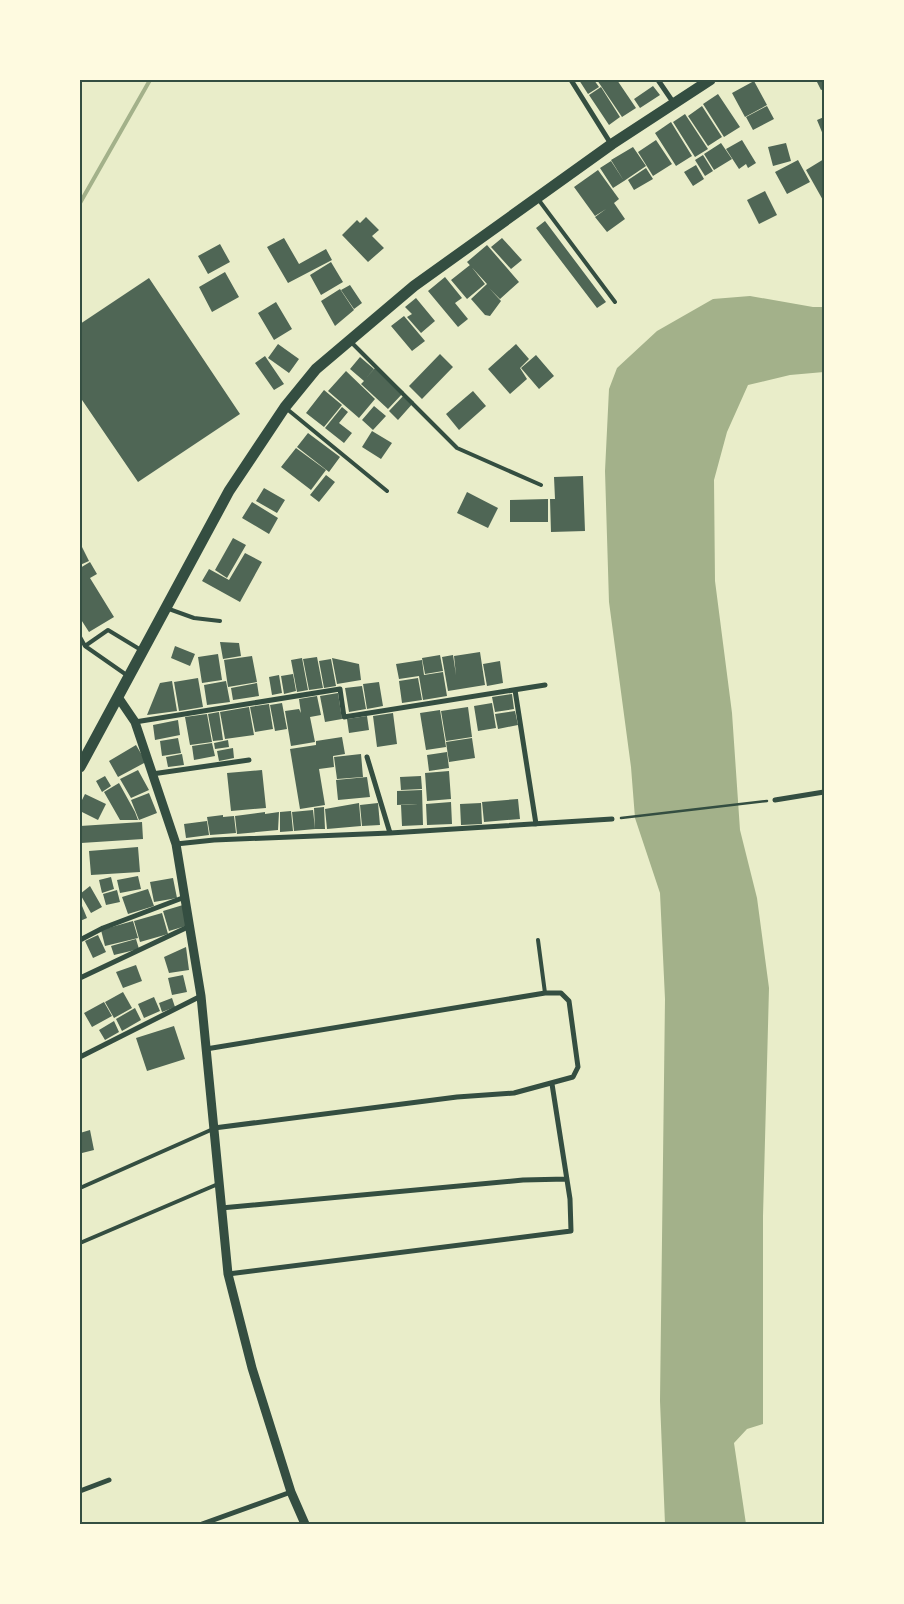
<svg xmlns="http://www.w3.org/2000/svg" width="904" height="1604" font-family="'Archivo Narrow',sans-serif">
  <rect width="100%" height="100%" fill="#e9edc9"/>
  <path fill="#a3b18a" d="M750,296L813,307H824V372L790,375L748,385L727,432L714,480L715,581L732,713L740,830L757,898L769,988L763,1216V1424L747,1429L734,1443L746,1524H665L660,1401L665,999L660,893L635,818L631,767L609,602L605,471L609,389L617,368L657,331L713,299Z"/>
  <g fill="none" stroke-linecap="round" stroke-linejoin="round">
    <path stroke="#a3b18a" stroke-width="4" d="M80,203L150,80"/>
  </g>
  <path fill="#4f6655" d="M579,80H594L599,87L588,94Z
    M597,80H617L636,108L622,117Z
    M816,80H824V89L821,90Z
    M754,81L767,105L745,117L732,93Z
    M653,86L660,95L640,108L634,99Z
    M601,87L620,117L609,125L589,95Z
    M718,94L740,127L724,137L703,104Z
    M702,106L722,137L708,146L688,116Z
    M767,106L774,119L753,130L746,117Z
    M685,114L708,149L695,157L673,122Z
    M824,117V137L817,120Z
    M671,122L692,156L676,166L655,133Z
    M656,140L672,164L653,176L638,152Z
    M742,140L756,163L748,168L746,164L739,169L726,149Z
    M721,143L732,159L714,170L704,154Z
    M786,143L791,161L773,166L768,147Z
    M633,147L646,166L624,181L611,160Z
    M703,155L713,171L705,176L695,160Z
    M824,159V202L806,170Z
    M798,160L810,182L787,194L775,172Z
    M611,161L624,181L613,188L600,168Z
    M696,165L704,179L693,186L684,172Z
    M646,168L653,179L634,190L628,180Z
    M598,170L619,199L614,203L625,219L607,232L595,217L606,209L595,216L574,187Z
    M765,191L777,215L759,224L747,200Z
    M366,217L379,230L372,236L384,248L368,262L342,235L357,220L360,223Z
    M545,221L606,302L597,308L536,228Z
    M284,238L299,264L326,249L332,260L288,283L267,247Z
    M502,238L522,260L511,269L491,247Z
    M220,244L230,262L208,274L198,256Z
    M487,245L519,282L500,299L489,288L501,301L490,316L485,315L471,299L487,284L467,262Z
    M331,262L343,282L321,295L310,275Z
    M470,265L485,284L467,299L451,280Z
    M225,272L239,297L212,312L199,287Z
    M445,277L462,298L455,303L468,319L458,327L428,291Z
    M149,278L240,414L138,482L80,397V324Z
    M350,285L362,303L354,309L341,290Z
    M340,289L354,310L335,326L321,301Z
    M416,298L435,321L421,333L407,317L412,314L405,307Z
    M276,302L292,329L274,340L258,313Z
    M404,316L425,341L412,351L391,326Z
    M278,344L299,359L289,373L268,358Z
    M516,344L529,359L520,368L527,379L510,394L488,369Z
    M440,354L453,367L422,399L409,386Z
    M536,355L554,376L539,389L521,368Z
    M265,356L284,384L274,390L255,363Z
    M360,357L374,369L366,378L376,367L404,392L388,409L361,384L364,381L350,369Z
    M346,371L375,399L359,418L328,391Z
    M324,390L342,405L324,427L306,413Z
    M473,391L486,406L459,430L446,414Z
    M405,394L414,402L398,420L389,411Z
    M374,406L386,416L373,430L362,420Z
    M342,407L348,412L339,423L352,433L344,443L325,428Z
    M372,431L392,443L381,459L362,447Z
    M308,433L340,457L329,472L297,447Z
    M296,448L326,470L311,490L281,467Z
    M326,475L335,482L319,502L310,495Z
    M583,476L585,531L551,532L550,499H555L554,477Z
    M264,488L285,500L277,513L256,501Z
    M467,492L498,508L488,528L457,513Z
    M548,499V522H510V500Z
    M252,502L278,518L269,534L242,518Z
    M233,538L246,545L227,578L215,570Z
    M80,543L89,561L80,565Z
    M245,553L262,562L240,602L202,581L209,569L229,580Z
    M90,562L97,574L90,578L114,617L89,632L80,618V568Z
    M220,642L239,643L241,656L223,659Z
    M175,646L195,654L190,666L171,658Z
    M480,652L485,685L448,691L442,657L453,655L456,675L454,656Z
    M218,654L222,680L202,683L198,657Z
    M440,655L443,671L425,674L422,658Z
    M252,656L257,682L228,687L224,660Z
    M317,657L323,688L309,690L303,659Z
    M302,658L308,690L297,692L291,660Z
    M332,658L359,664L361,680L337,684Z
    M331,659L336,686L324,688L319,661Z
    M422,660L424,675L443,672L447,696L423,700L419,676L399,679L396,664Z
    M500,661L503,683L487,686L483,664Z
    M293,674L296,691L284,694L281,676Z
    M279,675L282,693L272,695L269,677Z
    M198,678L203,707L179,711L174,682Z
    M418,678L422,700L402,703L399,681Z
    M172,681L177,711L147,715L160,683Z
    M226,681L230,702L207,705L204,685Z
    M379,682L383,706L367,709L363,684Z
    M257,683L259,696L233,700L231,688Z
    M362,686L366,709L349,712L345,688Z
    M338,693L342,719L325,722L320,696Z
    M512,694L514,709L495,712L492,697Z
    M317,696L321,715L310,717L315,742L291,746L285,711L299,709L301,713L299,699Z
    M282,703L287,729L275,731L270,705Z
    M492,703L496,728L478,731L474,706Z
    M269,704L273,729L255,732L250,707Z
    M249,707L254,735L225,739L220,712Z
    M468,707L472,737L446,741L441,711Z
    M440,710L446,747L426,750L420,713Z
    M515,711L518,725L498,729L495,714Z
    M219,712L223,740L213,741L208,714Z
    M393,713L397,744L377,747L373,716Z
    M207,714L212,742L190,745L185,717Z
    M367,716L369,730L349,733L347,719Z
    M178,720L180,735L155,740L153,725Z
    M342,737L345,754L333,756L334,767L319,769L325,805L300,809L290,749L316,745V741Z
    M178,738L181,753L162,756L160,741Z
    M472,738L475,758L449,762L446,742Z
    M228,740L229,747L215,749L214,743Z
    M212,743L215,756L194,760L192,746Z
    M136,745L146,762L118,777L109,761Z
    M233,748L234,758L219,761L217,751Z
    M447,752L449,768L429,771L427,755Z
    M182,754L184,765L168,767L166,757Z
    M361,754L363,777L337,779L334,757Z
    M138,770L149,790L131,798L120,779Z
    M262,770L266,808L231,811L227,773Z
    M449,771L451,799L427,801L425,773Z
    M105,776L111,786L102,792L96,781Z
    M421,776L422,789L401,790L400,777Z
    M367,777L370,797L338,800L336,780Z
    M119,783L135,812L138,820H120L104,792Z
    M422,790L423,825L402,826L401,805L418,804L397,805V791Z
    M149,793L157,813L139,820L131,800Z
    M85,794L106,804L98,820L80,811V804Z
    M518,799L520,819L484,822L482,802Z
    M451,802L452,824L427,825L426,804Z
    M359,803L361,826L327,829L325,809Z
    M378,803L380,825L362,826L360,805Z
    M481,803L482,824L461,825L460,804Z
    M324,807L325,829H315L314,808Z
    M313,810L315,829L294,831L292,812Z
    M291,811L293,831L280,832V812Z
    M265,812V814L279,812L278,830L237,834L235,816Z
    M223,815V817L234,816L236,833L210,835L207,817Z
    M207,821L209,835L186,838L184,824Z
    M142,822L143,839L81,843L80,826Z
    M138,847L140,872L91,875L89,851Z
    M138,876L141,889L120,893L117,880Z
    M111,877L114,889L102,893L99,880Z
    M173,878L177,898L154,902L150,882Z
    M90,886L102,907L91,913L80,894Z
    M148,889L154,906L128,914L122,897Z
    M117,890L120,902L106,905L103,894Z
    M80,901L87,918L80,921Z
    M183,905L189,925L169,931L163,911Z
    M162,913L168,934L140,942L134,921Z
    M133,921L138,938L105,946L101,930Z
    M98,935L106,952L93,958L85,941Z
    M136,939L139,949L114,955L111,946Z
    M186,947L189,970L169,973L164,957Z
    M136,965L142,981L123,988L116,972Z
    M183,975L187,992L172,995L168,978Z
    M123,992L132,1008L114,1018L105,1002Z
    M154,997L160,1011L144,1018L138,1004Z
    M172,998L175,1007L162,1012L159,1003Z
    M104,1002L112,1016L92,1027L84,1013Z
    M135,1008L141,1020L122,1031L116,1019Z
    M114,1021L119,1032L105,1040L99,1030Z
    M174,1026L185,1059L147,1071L136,1038Z
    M90,1130L94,1150L82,1153L80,1133Z"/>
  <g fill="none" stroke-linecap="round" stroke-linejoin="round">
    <path stroke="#344e41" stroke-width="2.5" d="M621,818L767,801"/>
    <path stroke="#344e41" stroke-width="4" d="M538,199L615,302
      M351,342L457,448L541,485
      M287,409L387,491
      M169,609L194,618L220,621
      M80,637L85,646
      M128,676L85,646L108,630L141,650
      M538,940L545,993
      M80,1188L213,1129
      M80,1243L218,1184"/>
    <path stroke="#344e41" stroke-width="5" d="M571,80L611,144
      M658,80L673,102
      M515,690L536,824
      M135,722L340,689L344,717L545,685
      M367,757L390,833
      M152,774L249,760
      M775,800L824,792
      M176,844L214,840L390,833L612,819
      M80,940L103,928L185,897
      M80,978L190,926
      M206,1049L545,993H561L569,1001L578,1067L573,1077L514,1093L457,1097L214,1128
      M80,1057L201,996
      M221,1208L523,1180L567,1179
      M228,1274L571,1231L570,1199L552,1084
      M80,1491L109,1480
      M202,1524L291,1492"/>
    <path stroke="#344e41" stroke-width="9" d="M118,697L135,722L176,844L201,996L228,1274L252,1368L291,1492L305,1524"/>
    <path stroke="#344e41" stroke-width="11" d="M80,767L229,491L285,407L316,369L414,286L612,144L710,80"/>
  </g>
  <rect width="904" height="1604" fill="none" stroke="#fefae0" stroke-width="162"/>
  <rect x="81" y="81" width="742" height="1442" fill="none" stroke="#344e41" stroke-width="2"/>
</svg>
